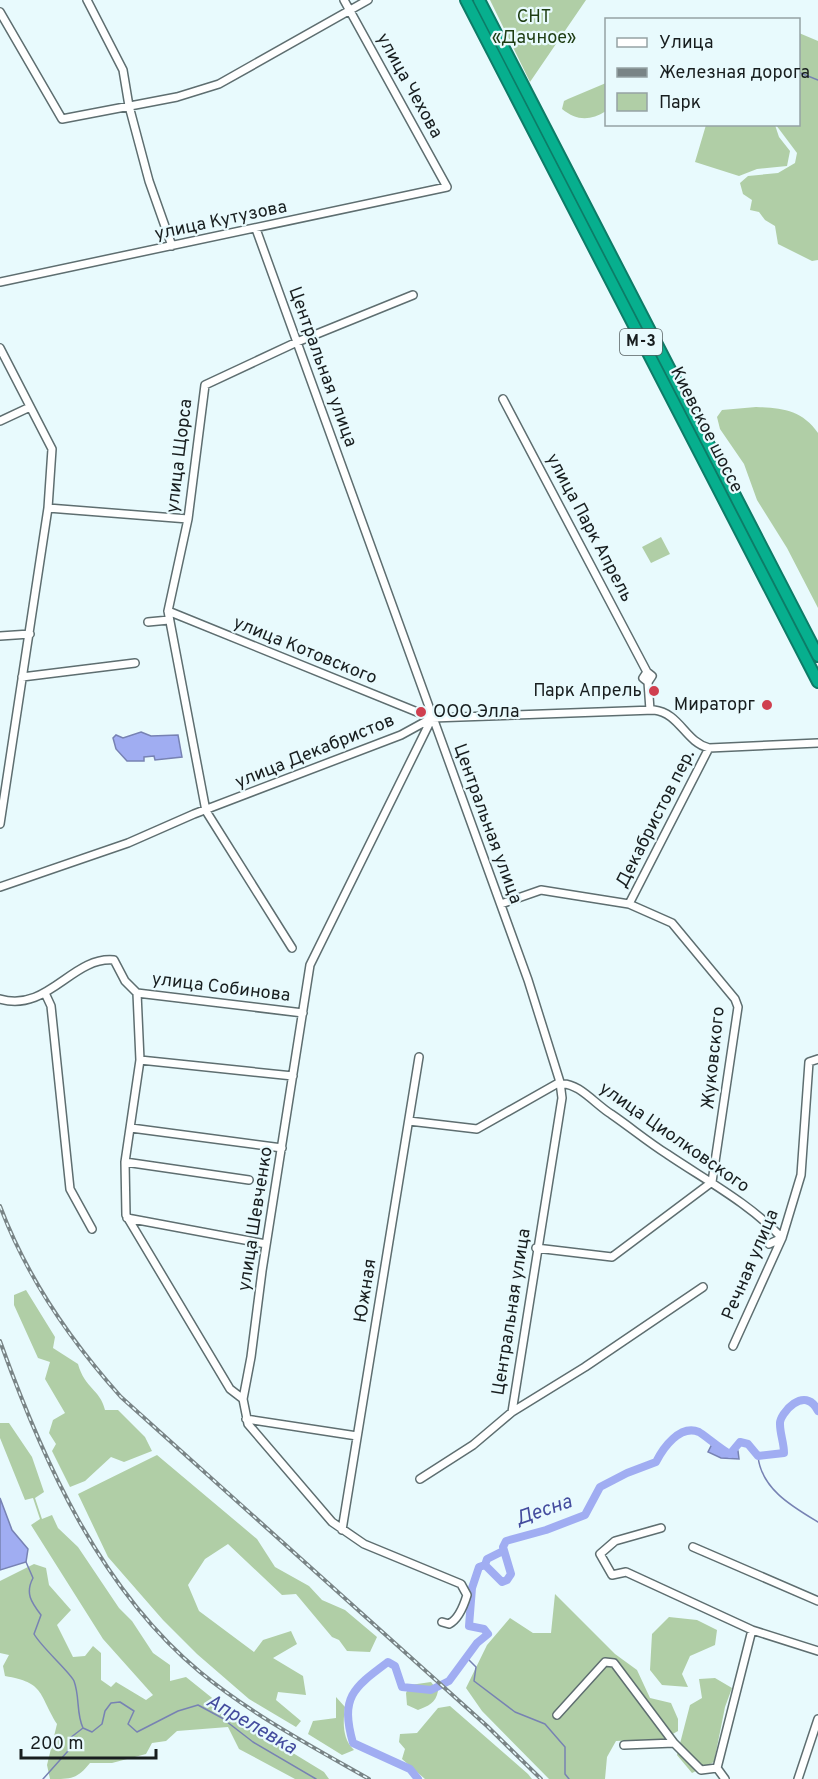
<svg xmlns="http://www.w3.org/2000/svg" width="818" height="1779" font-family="Overpass,sans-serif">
  <rect width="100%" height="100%" fill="#e8fafd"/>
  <path fill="#b0cea6" d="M490,0H586L530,82Z
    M799,33L818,41V260L812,261L778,244L775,226L765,220L759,212L750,210L752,200L743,194L740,183L748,176L778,173L795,163L797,153L776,125L798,124Z
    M606,83V111C590,121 577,121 562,109L564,101L568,99Z
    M706,125H775L779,137L790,151L787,166L757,169L739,176L695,162Z
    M756,407C782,408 802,410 818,433V608L787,548L757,500L744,464L720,429L717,417L722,410Z
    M661,537L670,554L651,563L642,547Z
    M26,1290L55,1337L53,1348L78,1364C85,1389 100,1389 105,1410H118L145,1437L152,1451L124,1462L111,1457L85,1481L70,1487L52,1451L56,1444L49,1433L53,1420L65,1413L45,1379L50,1362L38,1358L14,1305V1295Z
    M0,1423H9L32,1457L44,1492L35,1498L42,1519L52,1515L58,1528L78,1547L119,1608L132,1621L153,1653L170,1665V1681L186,1677L242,1722L324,1772L329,1779H295L239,1749L228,1727L177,1731L166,1741L152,1743L146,1754L112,1763H90C77,1779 72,1779 50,1779L47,1765L57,1724C38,1693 45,1683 5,1676L3,1666L9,1655L0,1653V1581L34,1564L46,1568L49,1585L71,1610L57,1625L73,1657L85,1656L93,1646L101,1653V1680L111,1687L116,1682L146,1700L153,1695L103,1639L31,1525L40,1519L33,1498L25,1500L0,1438Z
    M157,1455L257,1539L275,1567L309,1586L322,1600L345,1610L377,1637L370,1652L347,1651L339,1640L332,1637L296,1594L282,1595L228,1544L205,1559L188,1585L199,1611L254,1652L263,1640L291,1631L297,1644L273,1658L303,1676L306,1695L278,1692L276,1700L301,1721L296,1727L249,1699L197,1654L163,1620L108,1557L78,1494Z
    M555,1594L615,1654L637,1670L650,1698L671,1703L678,1719V1731L664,1739L616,1741L607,1757L605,1779H549L482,1711L466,1688L487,1645L510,1618L533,1633H551Z
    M669,1617L697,1620L717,1630L715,1645L690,1656L682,1674L688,1687L662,1685L650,1670L652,1634Z
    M715,1678L732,1688L725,1707L714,1762L692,1773L677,1755L690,1705L702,1698L699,1679Z
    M431,1682L438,1691C436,1703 428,1706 418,1710L407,1705L406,1693L410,1685Z
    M336,1697L345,1707C343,1722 342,1739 354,1750L342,1755L308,1734L313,1721L336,1718Z
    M450,1706L528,1774L532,1779H425L402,1759L405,1749L399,1742L400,1734L417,1733L438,1708Z"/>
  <path fill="#a0adf2" stroke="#7782b3" stroke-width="1.5" d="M141,732L151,736L178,735L182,757L155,760L154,756L144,757V761H127L116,749L113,738L116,735L123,738Z
    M712,1444L730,1454L734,1448L738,1451L739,1459L721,1458L708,1452Z
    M0,1498L12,1530L28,1549L26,1562L0,1570Z"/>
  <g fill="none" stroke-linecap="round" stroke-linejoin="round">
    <path stroke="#7782b3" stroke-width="1.5" d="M798,72L818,80
      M758,1456C761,1489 793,1507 818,1522
      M26,1562L33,1578C25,1593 31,1602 41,1615L34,1634C42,1648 70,1672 74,1681C80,1697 76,1713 83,1728L92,1732L102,1724L105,1711L111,1703L120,1702L134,1711L128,1724L137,1732L178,1711L198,1705L222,1718L253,1742L316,1779
      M466,1657L476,1667L474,1681L515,1712L545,1724L565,1747V1774L569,1779
      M43,1779L68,1751L70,1738L83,1728"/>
    <path stroke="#a0adf2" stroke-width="8" d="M485,1565L487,1559L503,1551
      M418,1779L410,1769L353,1743C340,1697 353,1688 388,1662L395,1666L402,1687L431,1690L449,1681L477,1643L488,1634L484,1629L469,1626L472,1588L479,1567L485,1565L502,1582L507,1580L511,1574L503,1547L506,1541L546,1530L585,1515L600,1487L627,1473L656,1462C663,1448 680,1424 699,1432C703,1434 722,1450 730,1454L740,1442L748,1444L758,1456L784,1453C784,1443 780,1434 780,1424C779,1414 805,1384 818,1411"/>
    <g stroke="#5e6e70" stroke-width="10">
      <path id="minor" d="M87,0L123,70L129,106L149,181L172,246
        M0,12L62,119L177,97L219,84L368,0
        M256,229L528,980L560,1082L562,1098L512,1412
        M0,282L447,187L344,0
        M0,348L52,449L48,508L0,824
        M503,399L647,672
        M0,421L30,407
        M48,508L188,519
        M168,611L432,718L310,965L262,1271L251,1357L243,1399L248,1424L332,1522L364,1544L461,1584L467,1595C464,1605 459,1619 449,1624L442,1622
        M148,622L169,620
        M0,636L30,634
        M22,677L135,663
        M648,682L643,678L647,672L652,676L648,682L650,710
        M0,887L128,843L194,814L401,735L432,718L654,710C680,713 685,742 709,748L818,743
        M501,904L541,890L629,904L672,923L735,999L738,1007L712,1182L612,1257L536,1248
        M629,904L709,748
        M292,948L206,811L168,611L188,519L205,385L297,342L413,295
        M45,993L51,1006L70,1189L92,1229
        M137,993L303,1013
        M0,999C48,1013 72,956 114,960L125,981L137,993L140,1060L125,1162L126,1215L230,1389L243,1399
        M140,1060L293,1076
        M561,1084C578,1082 596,1105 611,1114C630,1127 648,1142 667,1154C707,1181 749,1203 782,1238L769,1244
        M409,1121L477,1129L560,1082
        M131,1128L282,1148
        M125,1162L249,1180
        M127,1218L266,1244
        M733,1346L782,1238L801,1175L809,1062L818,1059
        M246,1419L357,1436
        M420,1479L473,1445L512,1412L585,1367L703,1287
        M661,1528L615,1541L600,1554L612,1575L626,1572L752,1630L818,1651
        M342,1530L419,1057
        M693,1547L818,1601
        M557,1715L605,1662L614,1663L674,1743
        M624,1745L674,1743L701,1770L717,1768
        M725,1779L717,1768L752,1630
        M798,1779L818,1719"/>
    </g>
    <g stroke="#0d7c67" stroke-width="14">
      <path id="highway" d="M466,0L818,682
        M479,0L818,656"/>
    </g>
    <use href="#minor" stroke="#fff" stroke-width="7"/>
    <use href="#highway" stroke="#07af8e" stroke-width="10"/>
    <g stroke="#798486" stroke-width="4">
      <path id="rail" d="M0,1206C27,1278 69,1339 121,1397L487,1726L541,1779
        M0,1341C43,1461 100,1589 200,1672C251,1714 311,1746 369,1779"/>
    </g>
    <use href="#rail" stroke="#e8fafd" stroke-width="1.5" stroke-dasharray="4.5" stroke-linecap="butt"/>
  </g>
  <g fill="#cf3f4f" stroke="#e8fafd" stroke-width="2">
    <circle cx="654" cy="691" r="6"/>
    <circle cx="767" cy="705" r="6"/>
    <circle cx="421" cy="712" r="6"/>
  </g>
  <g text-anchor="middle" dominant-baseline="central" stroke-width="4.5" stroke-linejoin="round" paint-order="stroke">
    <rect fill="#e8fafd" stroke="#566062" stroke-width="1.5" x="620" y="329" width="42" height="26" rx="4.5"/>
    <g font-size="16" font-weight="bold" fill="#181e1f">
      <text x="641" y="342">М-3</text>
    </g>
    <g font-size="18" fill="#1e3d12" stroke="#e8fafd">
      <text x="534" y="17">СНТ<tspan x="534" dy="21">«Дачное»</tspan></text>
    </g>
    <g font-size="18" fill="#181e1f" stroke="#e8fafd">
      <text transform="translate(409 86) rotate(61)">улица Чехова</text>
      <text transform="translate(221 221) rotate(-12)">улица Кутузова</text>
      <text transform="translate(322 367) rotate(70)">Центральная улица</text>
      <text transform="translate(706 430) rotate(63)">Киевское шоссе</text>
      <text transform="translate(180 456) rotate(-83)">улица Щорса</text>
      <text transform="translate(589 528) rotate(62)">улица Парк Апрель</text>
      <text transform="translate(305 651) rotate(22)">улица Котовского</text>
      <text transform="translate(315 752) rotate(-22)">улица Декабристов</text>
      <text transform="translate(656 819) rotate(-63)">Декабристов пер.</text>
      <text transform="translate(487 824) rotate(70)">Центральная улица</text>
      <text transform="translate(221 988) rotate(7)">улица Собинова</text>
      <text transform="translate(714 1058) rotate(-84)">Жуковского</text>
      <text transform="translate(674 1138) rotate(35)">улица Циолковского</text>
      <text transform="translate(256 1219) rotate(-81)">улица Шевченко</text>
      <text transform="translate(751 1265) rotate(-67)">Речная улица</text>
      <text transform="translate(366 1291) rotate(-81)">Южная</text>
      <text transform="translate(512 1312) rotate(-81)">Центральная улица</text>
    </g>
    <g font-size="18" fill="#181e1f" stroke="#e8fafd" text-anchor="end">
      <text x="642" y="691">Парк Апрель</text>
      <text x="755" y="705">Мираторг</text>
      <text x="433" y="712" text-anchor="start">ООО Элла</text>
    </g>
    <g font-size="20" font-style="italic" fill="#444c9e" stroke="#e8fafd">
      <text transform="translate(544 1511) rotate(-19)">Десна</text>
      <text transform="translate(251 1725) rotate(30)">Апрелевка</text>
    </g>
  </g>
  <rect x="605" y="18" width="195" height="108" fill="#e8fafd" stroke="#95a2a4" stroke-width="1.5"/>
  <rect x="617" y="38" width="30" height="9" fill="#ffffff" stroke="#95a2a4" stroke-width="1.5"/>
  <text x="659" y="48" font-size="18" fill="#181e1f">Улица</text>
  <rect x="617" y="68" width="30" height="9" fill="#798486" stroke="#95a2a4" stroke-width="1.5"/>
  <text x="659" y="78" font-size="18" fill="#181e1f">Железная дорога</text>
  <rect x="617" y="93" width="30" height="18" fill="#b0cea6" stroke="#95a2a4" stroke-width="1.5"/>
  <text x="659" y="108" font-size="18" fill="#181e1f">Парк</text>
  <path d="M21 1749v9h135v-9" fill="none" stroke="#181e1f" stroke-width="3"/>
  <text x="30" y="1749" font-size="18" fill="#181e1f" stroke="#e8fafd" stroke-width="4.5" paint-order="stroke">200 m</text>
</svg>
